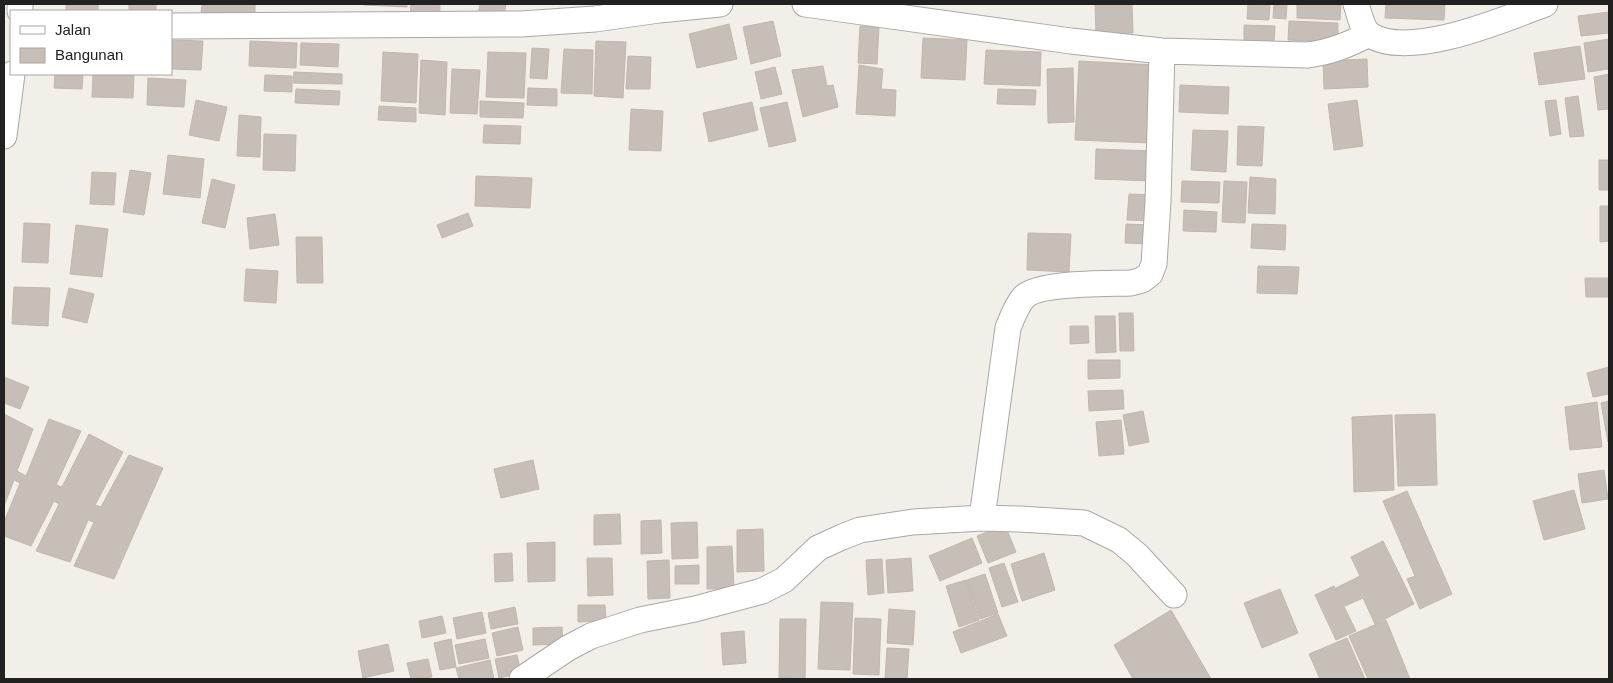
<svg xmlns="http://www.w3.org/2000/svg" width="1613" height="683" font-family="Helvetica,sans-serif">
  <rect width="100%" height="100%" fill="#f2efe8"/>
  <path fill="#c7beb7" stroke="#c4b6aa" d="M66,4H98V11H66Z
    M129,4H156V11L129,10Z
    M202,4H255V14L201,12Z
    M364,4H407V7L364,5Z
    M411,4H440V18L410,17Z
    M480,4H506L504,17L478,14Z
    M1095,4H1132L1133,33L1096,34Z
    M1248,4H1270L1269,20L1247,19Z
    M1274,4H1287L1286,19L1273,18Z
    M1297,4H1341L1340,20L1297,18Z
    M1386,4H1445L1444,20L1385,18Z
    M1609,12V33L1581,36L1578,16Z
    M773,21L781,56L751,64L743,27Z
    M1289,21L1338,23V42L1288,40Z
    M729,24L737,59L697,68L689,34Z
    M1244,25L1275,26L1274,42L1244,41Z
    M860,26L879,27L877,64L858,63Z
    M923,38L967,40L965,80L921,78Z
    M1609,39V69L1588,72L1584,43Z
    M171,40L203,41L201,70L171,69Z
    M250,41L297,43L296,68L249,66Z
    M596,41L626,42L623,98L594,96Z
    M301,43L339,44L338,67L300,65Z
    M1580,46L1585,79L1539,85L1534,53Z
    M532,48L549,49L547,79L530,78Z
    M564,49L593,50L592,94L561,93Z
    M986,50L1041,52L1040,86L984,84Z
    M383,52L418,54L416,103L381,101Z
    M488,52L526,53L524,98L486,97Z
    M628,56L651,57L650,89H626Z
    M1367,59L1368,87L1324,89L1323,61Z
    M421,60L447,62L445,115L419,113Z
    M1079,61L1156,65L1152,143L1075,140Z
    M859,65L883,69L881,89L896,90L895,116L856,114Z
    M823,66L827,86L833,85L838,107L803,117L792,70Z
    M775,67L782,94L761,99L755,72Z
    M1073,68L1074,122L1048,123L1047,69Z
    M452,69L480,70L477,114L450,113Z
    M294,72L342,74V84L293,83Z
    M55,74H83L82,89L54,88Z
    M93,74H134L133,98L92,97Z
    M1609,74V109L1598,110L1594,77Z
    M265,75L292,76V92L264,91Z
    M148,78L186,80L184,107L147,105Z
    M1180,85L1229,87L1228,114L1179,112Z
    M528,88L557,89V106L527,105Z
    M296,89L340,91L339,105L295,103Z
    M998,89L1036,90L1035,105L997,104Z
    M1578,96L1584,136L1570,137L1565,98Z
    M196,100L227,107L219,141L189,135Z
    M1357,100L1363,146L1334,150L1328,104Z
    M1556,100L1561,134L1550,136L1545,101Z
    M480,101L524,103L523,118L480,117Z
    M752,102L758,130L709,142L703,113Z
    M787,102L796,141L769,147L760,108Z
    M379,106L416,108V122L378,120Z
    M631,109L663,111L661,151L629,150Z
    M239,115L261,117L260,157L237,156Z
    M484,125L521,126L520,144L483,143Z
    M1238,126L1264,127L1262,166L1237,165Z
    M1193,130L1228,131L1226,172L1191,170Z
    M264,134L296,135L295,171L263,170Z
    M1096,149L1155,151L1154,181L1095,179Z
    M168,155L204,159L200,198L163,194Z
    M1599,160H1609V190H1599Z
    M130,170L151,173L144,215L123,212Z
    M92,172L116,173L114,205L90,204Z
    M476,176L532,178L530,208L475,206Z
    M1250,177L1276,179L1275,214L1248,213Z
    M212,179L235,185L225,228L202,223Z
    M1182,181L1220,182L1219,203L1181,202Z
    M1224,181L1247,182L1245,223L1222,222Z
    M1129,194L1155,195L1154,221L1127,220Z
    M1600,206H1609V241L1600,242Z
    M1184,210L1217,212L1216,232L1183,231Z
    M468,213L473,226L442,238L437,225Z
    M275,214L279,245L250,249L247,218Z
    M24,223L50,224L48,263L22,262Z
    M1126,224L1153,225L1152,244L1125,243Z
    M1252,224L1286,225L1285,250L1251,248Z
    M76,225L108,229L102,277L70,274Z
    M1028,233L1071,234L1069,272L1027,270Z
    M296,237H322L323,283H297Z
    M1258,266L1299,267L1297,294L1257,293Z
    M246,269L278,271L276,303L244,301Z
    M1585,278H1609V297H1586Z
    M14,287L50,288L48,326L12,324Z
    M69,288L94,294L87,323L62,317Z
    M1119,313H1133L1134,351H1120Z
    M1095,316H1115L1116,352L1096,353Z
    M1070,326H1088L1089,343L1070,344Z
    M1088,360H1120V378L1088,379Z
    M1609,367V394L1593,397L1587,373Z
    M4,377L29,387L20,409L4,403Z
    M1123,390L1124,409L1089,411L1088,391Z
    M1609,401V441L1608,442L1601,403Z
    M1597,402L1602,447L1570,450L1565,407Z
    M1143,411L1149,442L1129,446L1123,415Z
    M4,414L33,429L17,471L26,476L49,419L81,431L56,485L62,487L89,434L123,452L95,505L101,507L129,455L163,468L114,579L74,566L94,522L88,520L70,562L36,551L59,504L54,501L31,546L4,536V522L20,483L14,480L4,506Z
    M1435,414L1437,485L1398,486L1395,415Z
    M1392,415L1394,490L1354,492L1352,417Z
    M1121,420L1124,454L1099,456L1096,422Z
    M533,460L539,489L501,498L494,469Z
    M1604,470L1608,499L1582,503L1578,474Z
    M1574,490L1585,529L1544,540L1533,501Z
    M1407,491L1452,594L1420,609L1407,579L1415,576L1383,501Z
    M620,514L621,544L594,545V515Z
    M661,520L662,553L641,554V521Z
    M697,522L698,558L672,559L671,523Z
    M1005,525L1016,552L988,563L977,536Z
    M763,529L764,571L737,572V530Z
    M972,538L982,563L940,581L929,556Z
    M1383,541L1414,604L1375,624L1363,598L1345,606L1336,588L1360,576L1351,557Z
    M555,542V581L528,582L527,543Z
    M732,546L734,589H707V547Z
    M512,553L513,581L495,582L494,554Z
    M1044,553L1055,590L1022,601L1011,564Z
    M587,558H612L613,595L588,596Z
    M911,558L913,591L888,593L886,560Z
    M882,559L884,593L868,595L866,560Z
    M669,560L670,598L648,599L647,561Z
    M1004,563L1018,602L1002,607L989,568Z
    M699,565V584H675V566Z
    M985,574L998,613L980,619L967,580Z
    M966,580L979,620L959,627L946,586Z
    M1334,586L1356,631L1336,640L1315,595Z
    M1280,589L1298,633L1262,648L1244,603Z
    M821,602L853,603L850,670L818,669Z
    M578,605H605L606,621L578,622Z
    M515,607L518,624L491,629L488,613Z
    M889,609L915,611L913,645L887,643Z
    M1171,610L1211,679H1133L1114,645Z
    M482,612L486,633L457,639L453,618Z
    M998,614L1007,636L961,653L953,632Z
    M442,616L446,633L422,638L419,621Z
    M855,618L881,619L879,675L853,674Z
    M780,619H806L805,679L779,678Z
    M1386,620L1410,679H1368L1349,636Z
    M518,627L523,650L497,656L492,633Z
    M562,627L563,644L533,645V628Z
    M744,631L746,663L723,665L721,633Z
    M1347,638L1365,679H1320L1309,654Z
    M451,639L456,667L440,670L434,643Z
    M485,639L489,658L459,664L455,645Z
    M388,644L394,671L363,678L358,651Z
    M887,648L909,649L907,679H885Z
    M517,655L521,673L499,678L495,659Z
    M428,659L432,677L411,679L407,663Z
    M490,660L494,679H459L456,668Z"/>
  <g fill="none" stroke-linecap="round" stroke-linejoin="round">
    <g stroke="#a8a8a8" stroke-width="27">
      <path id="minor" d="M805,4L1071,41L1162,51L1307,55C1331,52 1348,45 1369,34
        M1356,4C1359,13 1362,29 1370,35C1410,60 1505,19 1545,4
        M20,11V4
        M171,26L521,24L595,19L659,10L720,4
        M4,136L12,74
        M982,518L1008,328C1012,318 1016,306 1024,297C1039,282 1109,284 1131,283L1142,280L1150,274L1154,264L1158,202L1162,51
        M522,679L568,648L591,636L640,620L695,609L762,591L784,580L818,548L842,537L860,530L913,522L982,518L1020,519L1084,523L1119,540L1137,555L1174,595"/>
    </g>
    <use href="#minor" stroke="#fff" stroke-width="25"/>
  </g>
  <rect width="1613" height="683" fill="none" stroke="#212121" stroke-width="10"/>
  <rect x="10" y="10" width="162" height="65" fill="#ffffff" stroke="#a6a6a6"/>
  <rect x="20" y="26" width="25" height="8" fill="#ffffff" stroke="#a6a6a6"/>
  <text x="55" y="35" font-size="15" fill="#212121">Jalan</text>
  <rect x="20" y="48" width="25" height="15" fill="#c7beb7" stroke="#a6a6a6"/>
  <text x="55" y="60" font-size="15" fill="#212121">Bangunan</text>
</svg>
